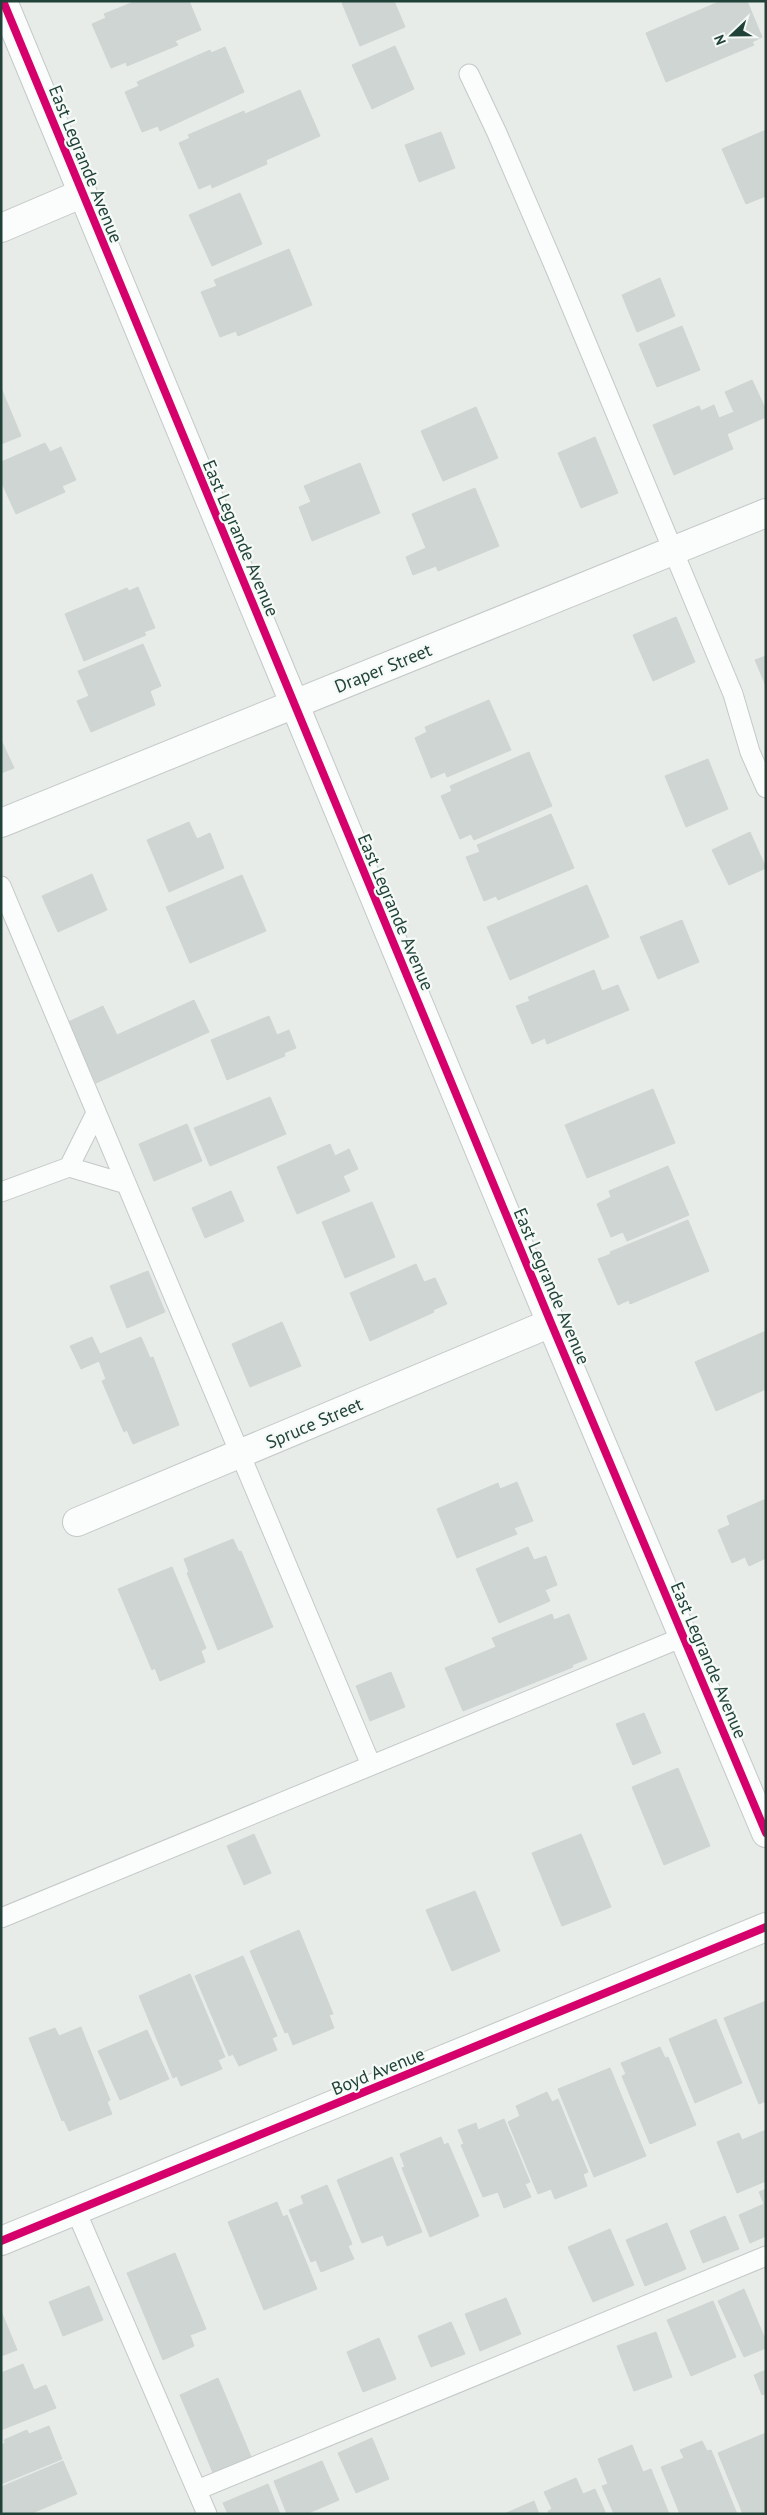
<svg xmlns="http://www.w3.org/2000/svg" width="767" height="2515" font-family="'PT Sans',sans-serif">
  <rect width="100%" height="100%" fill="#e7ece9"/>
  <path fill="#ced5d2" stroke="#cfd5d2" d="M136,1H189L201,30L175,41L178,45L127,66L126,62L111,68L92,24L106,18L104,14Z
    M346,1H394L405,27L360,46L342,3Z
    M721,1H747L762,37L752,42L754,45L666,82L646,33Z
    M395,46L414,89L372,109L352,65Z
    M225,47L244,92L160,131L158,126L142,132L125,92L139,86L137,82L210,50L211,53Z
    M300,90L320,136L266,160L267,164L212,188L211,184L199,189L179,143L190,138L188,135L244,111L245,114Z
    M766,130V196L746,204L722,149Z
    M441,132L455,168L419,182L405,145Z
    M240,193L262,244L212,266L189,215Z
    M289,249L312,305L238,336L236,331L220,337L201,292L217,286L214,280Z
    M660,278L675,316L637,332L622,295Z
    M682,326L700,370L657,387L639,344Z
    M752,380L766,410V417L727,434L733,449L674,475L653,425L699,406L701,411L714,405L719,418L734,412L725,392Z
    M1,388L21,436L1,444Z
    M476,407L498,458L443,481L421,431Z
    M595,437L618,493L581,508L558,453Z
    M45,443L50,452L61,447L76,480L62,486L65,492L16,514L1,481V462Z
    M360,463L380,513L312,541L299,507L311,502L304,486Z
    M475,488L499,546L438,571L436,566L413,575L406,557L426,548L412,514Z
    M138,587L155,628L144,632L146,635L84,661L65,614L127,588L129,591Z
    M676,617L695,662L653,681L633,635Z
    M143,644L161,686L150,691L155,705L91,732L77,701L89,696L78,671Z
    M766,656V686L755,660Z
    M489,700L511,750L447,777L445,772L431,778L415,738L427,732L425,727Z
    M1,740L14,768L1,773Z
    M529,752L552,806L474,840L471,834L460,839L441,796L452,791L450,786Z
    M708,759L728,809L686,827L665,776Z
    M551,814L574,868L498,900L496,896L484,901L466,857L480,852L477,845Z
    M189,822L197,839L210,833L224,868L169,892L147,840Z
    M750,832L766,868L729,885L712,850Z
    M92,874L107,910L58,932L42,896Z
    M242,875L266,931L190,963L166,907Z
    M587,885L609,937L510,980L487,927Z
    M682,920L699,962L658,979L640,937Z
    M594,970L602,991L618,985L629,1010L547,1044L545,1038L532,1044L516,1006L530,1001L528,997Z
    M194,1000L209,1032L96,1083L68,1022L103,1006L117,1035Z
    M269,1016L277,1035L289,1030L296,1048L284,1053L285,1056L227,1080L211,1040Z
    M653,1089L675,1143L587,1178L565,1125Z
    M270,1097L286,1134L210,1166L194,1128Z
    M187,1124L202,1161L154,1181L139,1144Z
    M330,1144L335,1156L349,1149L358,1169L343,1176L350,1191L297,1214L277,1167Z
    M668,1166L689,1215L627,1241L623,1232L611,1237L597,1204L611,1197L609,1191Z
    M231,1191L244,1221L205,1238L192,1208Z
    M372,1202L395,1257L345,1278L322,1222Z
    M688,1220L709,1271L630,1304L629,1300L618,1305L598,1259L611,1254L610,1252Z
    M416,1264L424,1282L435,1278L447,1304L433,1310L434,1312L370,1341L350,1293Z
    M148,1271L165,1312L127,1328L110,1286Z
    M282,1322L301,1366L250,1387L232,1344Z
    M766,1331V1389L716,1411L695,1362Z
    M92,1337L100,1354L141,1337L150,1358L153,1357L179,1425L133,1444L127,1430L124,1432L102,1381L106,1379L99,1361L81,1369L70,1346Z
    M517,1482L533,1521L514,1528L517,1534L457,1558L437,1509L498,1483L500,1489Z
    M766,1499V1558L749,1566L745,1557L732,1563L718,1530L730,1525L727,1516Z
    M233,1539L239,1552L241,1551L273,1627L218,1650L187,1573L189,1572L184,1559Z
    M528,1547L534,1560L546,1556L557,1585L545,1590L550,1601L499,1623L476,1569Z
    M172,1567L206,1648L201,1651L205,1662L160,1681L155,1668L152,1670L118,1589Z
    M552,1614L554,1620L569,1614L587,1659L572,1665L573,1667L463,1711L445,1668L496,1647L492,1638Z
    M391,1672L405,1707L370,1721L356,1686Z
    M644,1713L661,1753L633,1765L616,1724Z
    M678,1768L710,1846L664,1865L632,1787Z
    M254,1834L271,1873L244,1885L227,1846Z
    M581,1834L611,1907L562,1926L532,1853Z
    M475,1891L500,1951L452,1971L426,1910Z
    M299,1930L333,2014L329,2015L334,2028L293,2045L288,2032L285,2033L250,1951Z
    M243,1956L277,2036L272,2038L277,2050L239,2066L233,2054L229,2056L195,1976Z
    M190,1974L225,2057L218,2060L222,2069L181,2086L177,2076L173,2078L139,1996Z
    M766,2001V2101L759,2104L724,2018Z
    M716,2019L742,2083L695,2103L669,2039Z
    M81,2027L110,2100L107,2102L112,2114L69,2131L64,2120L62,2121L29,2038L55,2028L59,2036Z
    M147,2030L169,2079L120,2100L98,2051Z
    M660,2047L665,2058L668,2057L696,2125L650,2144L622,2076L626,2074L621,2063Z
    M610,2068L646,2156L594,2177L558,2089Z
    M547,2092L552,2102L558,2099L588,2172L583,2174L587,2186L555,2199L551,2189L538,2194L508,2122L520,2116L516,2106Z
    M504,2119L530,2182L525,2184L531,2197L504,2208L498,2192L483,2197L461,2145L464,2144L458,2130L476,2123L478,2130Z
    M766,2130V2181L737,2193L717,2142L739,2133L742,2140Z
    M441,2137L444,2145L448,2143L479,2216L430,2237L402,2168L405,2167L400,2154Z
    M392,2157L422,2232L387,2246L383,2235L362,2243L337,2180Z
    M327,2185L352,2244L348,2246L354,2259L321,2272L316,2260L311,2262L289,2210L304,2204L301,2196Z
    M766,2189V2236L750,2243L739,2215L764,2204L759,2192Z
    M277,2202L283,2217L287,2215L317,2289L264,2310L228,2222Z
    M725,2216L739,2249L703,2263L690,2231Z
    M667,2223L686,2269L645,2286L626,2240Z
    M610,2229L634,2285L593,2302L568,2247Z
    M175,2253L206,2329L190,2335L194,2346L163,2360L127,2273Z
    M89,2286L103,2320L63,2336L49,2302Z
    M744,2289L766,2341V2348L744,2357L718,2301Z
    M506,2298L521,2334L480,2351L465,2314Z
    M713,2301L736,2357L691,2376L667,2320Z
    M1,2311L17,2350L1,2356Z
    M451,2322L465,2354L431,2367L418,2336Z
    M656,2332L672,2377L634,2391L617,2346Z
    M379,2338L396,2379L363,2392L347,2352Z
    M23,2364L34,2390L46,2385L56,2408L1,2430V2373Z
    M766,2370V2393L762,2395L754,2375Z
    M218,2378L252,2459L214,2475L180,2395Z
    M49,2426L62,2459L1,2484V2445L5,2443L4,2440L27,2430L29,2434Z
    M766,2433V2514H743L718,2453Z
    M372,2438L389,2479L356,2493L338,2453Z
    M702,2441L707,2451L711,2450L737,2514H680L661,2467L684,2458L680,2450Z
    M632,2445L643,2472L651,2469L669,2514H614L602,2486L608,2484L598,2459Z
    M63,2461L77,2494L30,2514H1V2487Z
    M322,2461L339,2500L306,2514H287L274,2481Z
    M576,2478L583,2494L595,2489L606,2514H549L548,2511L552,2509L544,2492Z
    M268,2484L280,2514H228L223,2503Z
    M534,2501L539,2514H504Z"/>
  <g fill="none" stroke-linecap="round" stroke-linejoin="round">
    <g stroke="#c4c9c7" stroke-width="21">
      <path id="lane" d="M469,74L497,133L556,270L733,694L750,752L766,788
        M1,886L371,1765
        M69,1167L96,1113
        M1,1192L69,1167L126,1184
        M1,1918L683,1637
        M76,2211L207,2514
        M197,2490L766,2256"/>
    </g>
    <g stroke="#c4c9c7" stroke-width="30">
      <path id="street" d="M3,1L551,1323L766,1833
        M1,228L81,194
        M1,823L766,513
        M77,1522L551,1323
        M1,2241L766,1927"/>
    </g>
    <use href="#lane" stroke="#fbfcfc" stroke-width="19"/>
    <use href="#street" stroke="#fbfcfc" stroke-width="28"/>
    <g stroke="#f5faf7" stroke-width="11">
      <path id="cycleway" d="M3,1L551,1323L766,1833
        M1,2241L766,1927"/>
    </g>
    <use href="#cycleway" stroke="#d6006c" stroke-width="8"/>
  </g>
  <g text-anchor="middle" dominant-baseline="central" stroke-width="4.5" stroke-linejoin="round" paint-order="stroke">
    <g font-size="18" fill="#214239" stroke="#f5faf7">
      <text transform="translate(86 164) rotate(68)">East Legrande Avenue</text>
      <text transform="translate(241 538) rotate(67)">East Legrande Avenue</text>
      <text transform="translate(383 668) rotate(-22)">Draper Street</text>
      <text transform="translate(396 912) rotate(67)">East Legrande Avenue</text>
      <text transform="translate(552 1286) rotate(67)">East Legrande Avenue</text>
      <text transform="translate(314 1423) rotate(-23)">Spruce Street</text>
      <text transform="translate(709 1660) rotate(67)">East Legrande Avenue</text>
      <text transform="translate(378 2071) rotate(-22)">Boyd Avenue</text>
    </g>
  </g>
  <rect width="767" height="2515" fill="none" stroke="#214239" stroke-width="5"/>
  <g transform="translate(732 35) rotate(248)" stroke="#f5faf7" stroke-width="4" paint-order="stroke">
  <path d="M0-4L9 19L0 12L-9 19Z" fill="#214239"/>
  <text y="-8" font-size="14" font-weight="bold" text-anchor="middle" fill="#214239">N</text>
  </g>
</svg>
